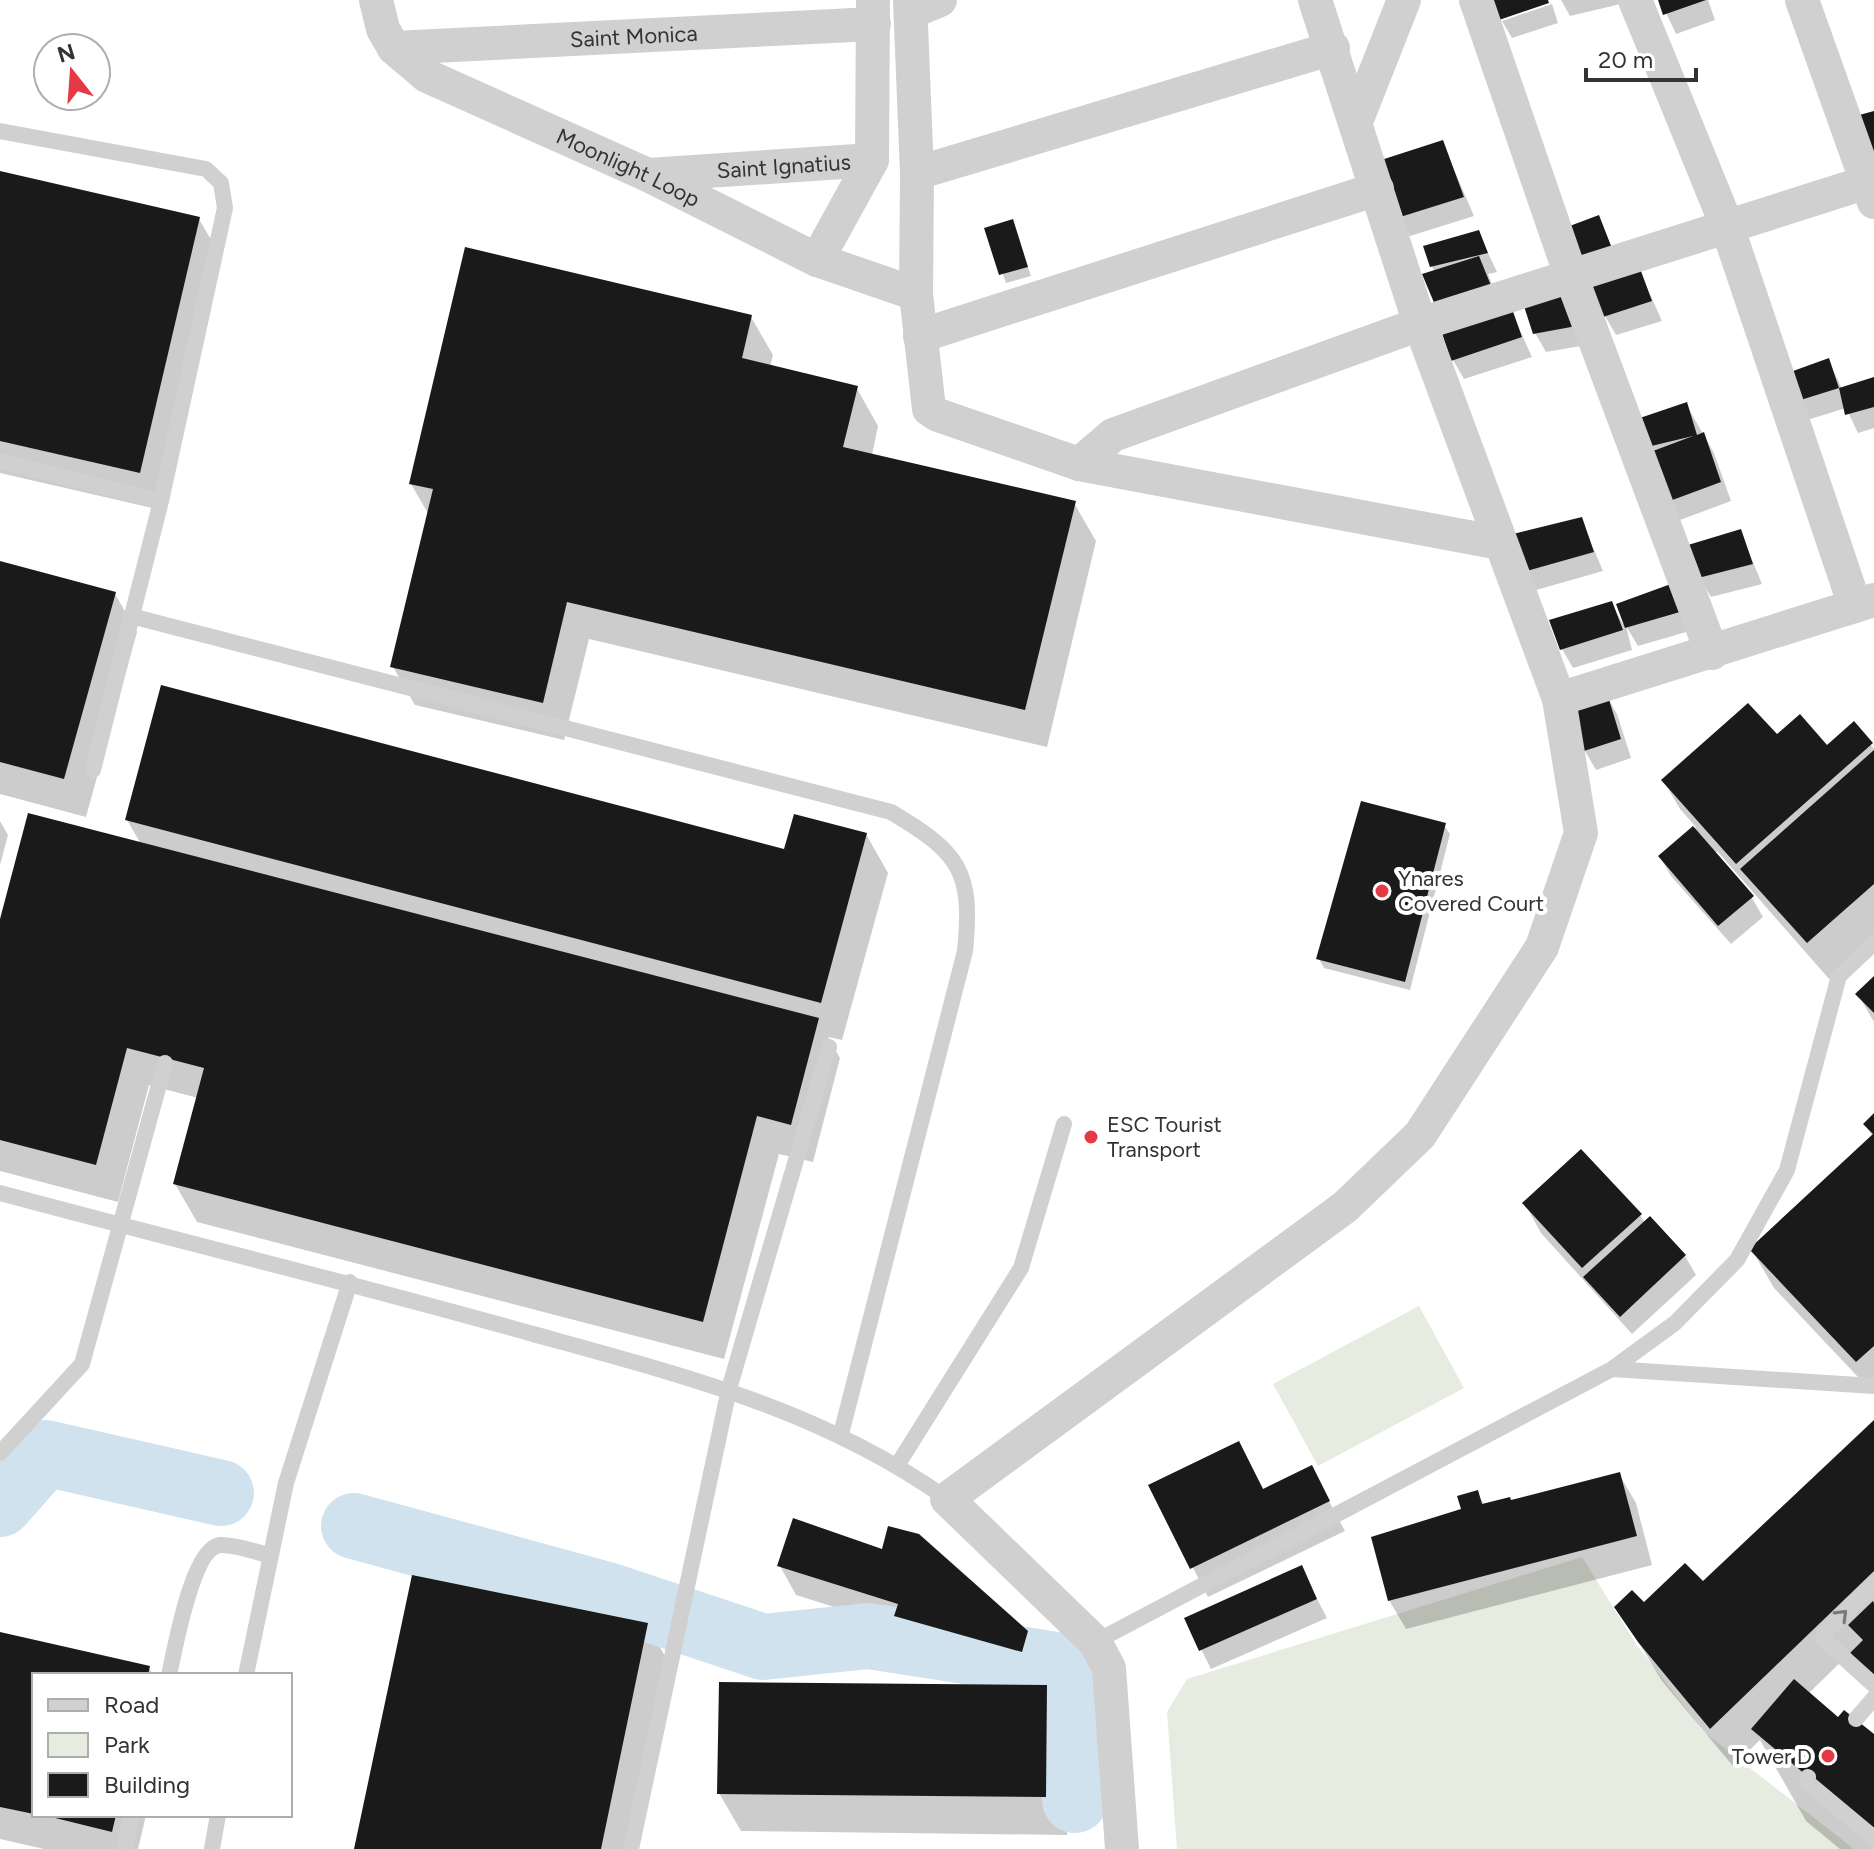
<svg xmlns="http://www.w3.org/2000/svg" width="1874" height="1849" font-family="Figtree,sans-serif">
  <rect width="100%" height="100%" fill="#fff"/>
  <path fill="#e6ecdf" d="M1419,1306L1464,1388L1318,1466L1273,1384Z
    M1582,1557L1636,1644L1705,1733L1854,1849H1177L1167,1712L1187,1679Z"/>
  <path fill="#0003" d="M1561,0H1624L1625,3L1570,16Z
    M1660,0H1708L1715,20L1676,34Z
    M1552,4L1558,23L1512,38L1502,21Z
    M1442,142L1474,216L1410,236L1399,217Z
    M0,173L199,219L221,257L161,510L0,473Z
    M1598,217L1622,270L1637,265L1662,321L1616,335L1605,316Z
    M1012,222L1031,276L1006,283L987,229Z
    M1478,232L1497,272L1488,274L1501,307L1435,272L1432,267Z
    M1570,289L1592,344L1546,352L1535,333Z
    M1510,308L1532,357L1464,379L1453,360Z
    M751,317L773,355L770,367L856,387L878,426L872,455L1074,503L1096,541L1047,747L589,639L564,740L415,705L393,667L429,515L411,484Z
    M1829,361L1842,389L1874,379V428L1858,433L1846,408L1804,421L1793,402Z
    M1686,404L1714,453L1731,501L1680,520L1645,448Z
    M1581,519L1603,571L1536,590L1525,571Z
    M1740,531L1762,584L1711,597L1700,578Z
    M0,563L115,594L137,632L86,817L0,794Z
    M1678,584L1700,628L1638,646L1626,626L1632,650L1573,668L1562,649L1611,603L1623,624Z
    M1606,695L1617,714L1631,758L1596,770L1585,751L1576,705Z
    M1854,724L1874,749V942L1830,980L1717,851L1715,854L1752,898L1763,917L1731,944L1671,876L1660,857L1696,827L1680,809L1663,780L1776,737L1827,748Z
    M127,820L786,851L866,834L888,873L842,1040L828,1037L840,1058L813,1162L779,1154L724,1359L197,1222L175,1184L198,1098L149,1085L118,1202L0,1171V927L141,844Z
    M0,821L8,835L0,865Z
    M1444,825L1450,834L1410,990L1324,968L1319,959Z
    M1874,979V1022L1858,994Z
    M1874,1116V1394L1774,1288L1752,1250L1873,1137L1865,1124Z
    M1525,1204L1640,1215L1645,1223L1685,1256L1696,1275L1632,1334L1541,1233Z
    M1874,1422V1691L1851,1652L1808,1694L1839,1720L1874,1737V1849H1840L1806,1821L1760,1740L1733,1766L1662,1681L1617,1607L1643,1605L1703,1584Z
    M1238,1443L1264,1490L1311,1468L1345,1531L1208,1597L1151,1486Z
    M1619,1474L1636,1503L1652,1565L1406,1629L1389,1600L1477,1492L1485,1506L1511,1502Z
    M780,1566L1026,1632L1043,1662L1038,1680L913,1644L904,1629L796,1595Z
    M1301,1568L1327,1618L1211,1669L1186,1619Z
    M647,1625L669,1663L630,1849H356Z
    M0,1634L149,1668L153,1675H34V1815H146L138,1849H44L0,1839Z
    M1046,1687L1068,1726L1067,1835L741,1831L719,1793Z"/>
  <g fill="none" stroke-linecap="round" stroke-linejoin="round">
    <path stroke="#cfe2ee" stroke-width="66" d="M0,1504L45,1453L221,1493
      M354,1526L607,1595L763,1647L868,1636L1057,1665L1073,1672L1075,1800"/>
  </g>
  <path fill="#1a1a1a" d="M1491,0H1548L1549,3L1499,20Z
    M1658,0H1706L1663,15Z
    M1874,111V177L1852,117Z
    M1443,140L1464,197L1397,218L1378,161Z
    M0,171L200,217L140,473L0,441Z
    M1599,215L1613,251L1578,261L1567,227Z
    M1013,219L1028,267L999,275L984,228Z
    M1479,230L1488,253L1430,267L1423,246Z
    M465,247L752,315L742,358L858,386L843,447L1076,501L1025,710L567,602L543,703L390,667L433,489L409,484Z
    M1479,256L1492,288L1435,305L1422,274Z
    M1638,263L1652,301L1603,317L1589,279Z
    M1571,287L1582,325L1533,334L1522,300Z
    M1511,306L1522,337L1451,361L1441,330Z
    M1829,358L1839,388L1791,403L1782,375Z
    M1874,377V407L1845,415L1839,388Z
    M1687,402L1697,435L1704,432L1721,482L1667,502L1645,454L1693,436L1643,448L1634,420Z
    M1582,517L1594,552L1523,572L1513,534Z
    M1741,529L1753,564L1698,578L1688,545Z
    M0,561L116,592L64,779L0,762Z
    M1679,581L1690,609L1625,628L1616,604Z
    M1612,601L1623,630L1560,650L1549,620Z
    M161,685L784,849L794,814L867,833L821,1003L125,820Z
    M1607,693L1621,739L1584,751L1574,703Z
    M1748,703L1777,734L1800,714L1827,745L1854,721L1873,743L1736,864L1661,780Z
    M1874,750V884L1807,943L1740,869Z
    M1361,801L1446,823L1405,982L1316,959Z
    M28,813L819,1018L791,1125L757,1116L703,1322L173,1184L204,1068L127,1048L96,1165L0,1140V919Z
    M1693,826L1754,896L1718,926L1658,856Z
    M1874,976V1013L1855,994Z
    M1874,1113V1346L1856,1362L1749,1249L1873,1134L1863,1124Z
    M1581,1149L1642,1214L1582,1268L1522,1203Z
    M1650,1216L1686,1255L1620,1317L1583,1277Z
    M1874,1420V1571L1710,1729L1638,1642L1614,1607L1632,1590L1644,1602L1685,1563L1703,1581Z
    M1239,1441L1263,1489L1312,1465L1330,1501L1190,1569L1148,1485Z
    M1620,1472L1637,1536L1388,1601L1371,1537L1461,1509L1457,1496L1478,1490L1482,1504L1510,1497L1511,1500Z
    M793,1518L882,1549L888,1526L919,1534L1028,1631L1022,1652L894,1616L898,1604L777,1566Z
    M1302,1565L1317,1599L1199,1651L1184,1618Z
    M412,1575L648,1623L601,1849H354Z
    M1873,1601L1874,1603V1677L1850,1653L1863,1640L1848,1625Z
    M0,1632L150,1666L148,1675H34V1814L0,1807Z
    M1794,1679L1838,1717L1844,1710L1874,1734V1832L1751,1729Z
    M719,1682L1047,1685L1046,1797L717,1794Z
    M43,1815H116L112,1832Z"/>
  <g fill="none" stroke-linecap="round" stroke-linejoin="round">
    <path stroke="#d0d0d0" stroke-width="16" d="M0,131L206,169L221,183L225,208L161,501L93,770
      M0,461L161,501
      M131,616L891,812C960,853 973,871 965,951L841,1434
      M0,1193C178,1241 356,1284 533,1334C681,1375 820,1409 947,1499
      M1612,1369L1874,1386
      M0,1453L82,1364L165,1063
      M898,1464L1021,1268L1064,1124
      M1874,1584L1824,1633L1823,1639L1874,1685
      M1095,1642L1612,1369L1675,1323L1737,1260L1787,1170L1839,976L1874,943
      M169,1675C175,1649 192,1548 220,1545C234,1544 255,1552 269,1555
      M246,1675L286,1483L350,1282
      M1856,1719L1874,1698
      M1808,1777L1807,1782L1874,1838
      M124,1849L132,1815
      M212,1849L218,1815
      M631,1849L729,1389L829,1047"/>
    <g stroke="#d0d0d0" stroke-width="34">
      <path id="s1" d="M376,0L383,29L394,48L427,76L648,175L817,260L916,294"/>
      <path d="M910,0L917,173L916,294L929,409L938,415L1079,464L1500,543"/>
      <path d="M1476,0L1571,276L1712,653"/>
      <path d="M1635,0L1727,226L1855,606"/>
      <path d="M1802,0L1874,202"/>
      <path d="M911,12L940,0"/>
      <path id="s2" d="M394,48L874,24"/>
      <path d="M1357,119L1404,0"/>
      <path d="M917,173L1333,48"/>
      <path id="s3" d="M648,175L872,160"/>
      <path d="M817,260L872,160L873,0"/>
      <path d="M920,336L1377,189"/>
      <path d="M1079,464L1113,435L1420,324L1874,180"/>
      <path d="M1559,699L1874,600"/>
      <path d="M1122,1849L1109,1668L1095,1642L947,1499L1345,1207L1420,1135L1542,947L1581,833L1559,699L1420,324L1315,0"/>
    </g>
  </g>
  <defs><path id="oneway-chevron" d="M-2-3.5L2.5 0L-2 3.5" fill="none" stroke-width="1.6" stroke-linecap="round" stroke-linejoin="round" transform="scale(2)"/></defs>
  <use stroke="#7a7a7a" href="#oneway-chevron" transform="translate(1842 1615) rotate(-45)"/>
  <g fill="#e63946" stroke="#fff" stroke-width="3">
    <circle cx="1382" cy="891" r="8"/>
    <circle cx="1091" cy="1137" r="8"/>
    <circle cx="1828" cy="1756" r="8"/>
  </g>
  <g text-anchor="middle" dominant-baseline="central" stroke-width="8" stroke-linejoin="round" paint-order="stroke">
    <g font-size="22" fill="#333" stroke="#fff">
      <text stroke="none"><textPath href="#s2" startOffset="240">Saint Monica</textPath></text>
      <text stroke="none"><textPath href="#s3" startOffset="136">Saint Ignatius</textPath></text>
      <text stroke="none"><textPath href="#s1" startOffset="316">Moonlight Loop</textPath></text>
    </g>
    <g font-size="22" fill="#333" stroke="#fff" text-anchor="start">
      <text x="1398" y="878">Ynares<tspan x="1398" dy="25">Covered Court</tspan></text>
      <text x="1107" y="1124">ESC Tourist<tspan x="1107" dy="25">Transport</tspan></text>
      <text x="1812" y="1756" text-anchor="end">Tower D</text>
    </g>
  </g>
  <rect x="32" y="1673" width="260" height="144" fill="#ffffff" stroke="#adadad" stroke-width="2"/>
  <rect x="48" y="1699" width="40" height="12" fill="#d0d0d0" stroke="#adadad" stroke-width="2"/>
  <text x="104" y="1713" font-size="24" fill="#333333">Road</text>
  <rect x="48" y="1733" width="40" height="24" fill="#e6ecdf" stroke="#adadad" stroke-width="2"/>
  <text x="104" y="1753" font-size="24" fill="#333333">Park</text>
  <rect x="48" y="1773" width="40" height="24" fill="#1a1a1a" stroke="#adadad" stroke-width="2"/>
  <text x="104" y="1793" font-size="24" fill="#333333">Building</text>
  <g transform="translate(72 72) rotate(343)"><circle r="38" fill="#ffffff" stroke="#adadad" stroke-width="2"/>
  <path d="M0-6L14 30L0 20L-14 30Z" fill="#e63946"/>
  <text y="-12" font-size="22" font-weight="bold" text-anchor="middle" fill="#333333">N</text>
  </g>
  <path d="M1586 68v12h110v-12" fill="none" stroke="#333333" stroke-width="4"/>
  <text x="1598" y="68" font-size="24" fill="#333333" stroke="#ffffff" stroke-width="6" paint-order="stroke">20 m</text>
</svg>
